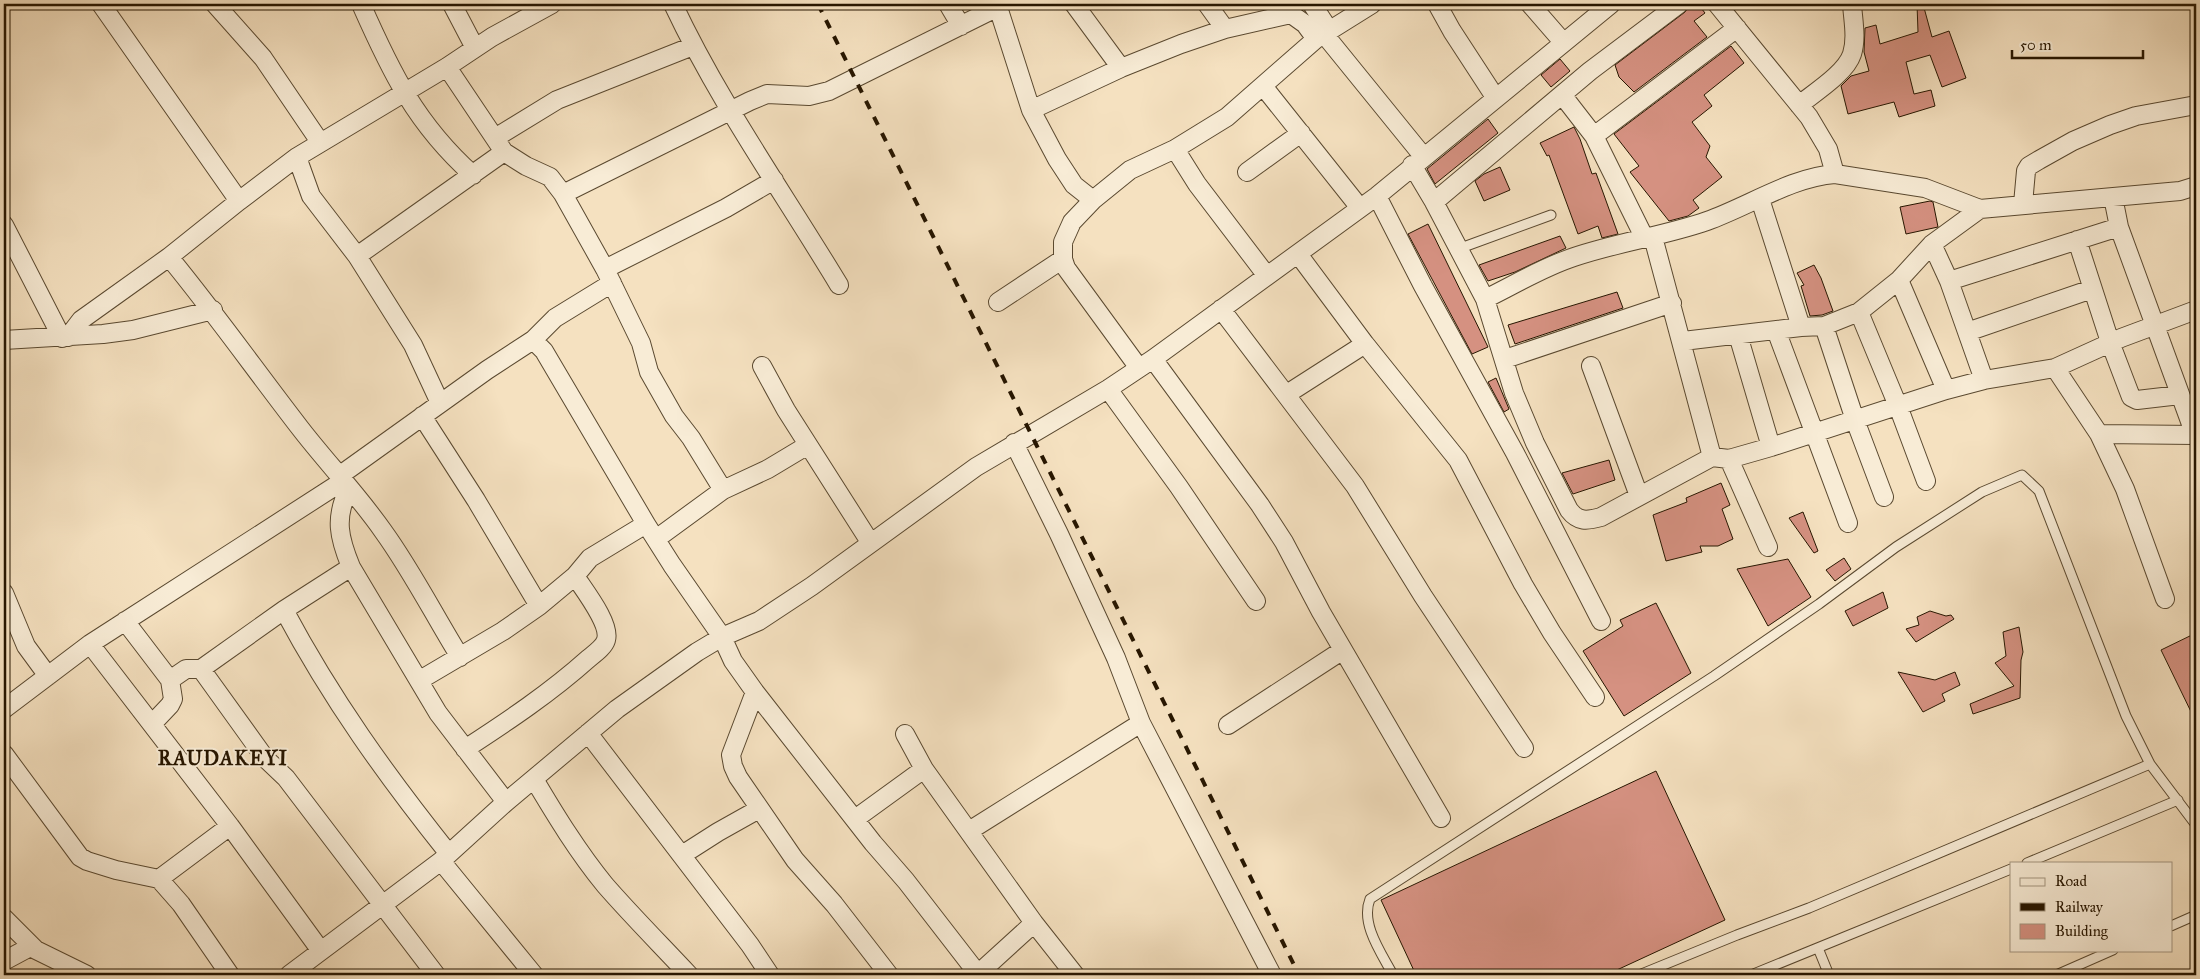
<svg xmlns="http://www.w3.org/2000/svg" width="2200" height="979" font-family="'IM FELL Great Primer',serif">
  <rect width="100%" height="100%" fill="#f5e1c0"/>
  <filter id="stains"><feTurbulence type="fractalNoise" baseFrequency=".004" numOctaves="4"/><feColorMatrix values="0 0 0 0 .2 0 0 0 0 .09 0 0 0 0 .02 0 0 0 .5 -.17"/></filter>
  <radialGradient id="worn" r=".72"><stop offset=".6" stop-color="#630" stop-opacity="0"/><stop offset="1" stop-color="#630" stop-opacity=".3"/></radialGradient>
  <path fill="#d59181" stroke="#271600" d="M1690,4H1698L1705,13L1694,21L1707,37L1634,92L1619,77L1615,65L1685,12Z
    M1917,4H1923L1932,37L1949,31L1966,78L1942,87L1930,55L1906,62L1914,94L1931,90L1935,106L1899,117L1894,102L1848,114L1841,86L1851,76L1869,71L1864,52L1865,28L1876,25L1880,44L1918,32Z
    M1731,46L1744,63L1704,95L1712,106L1692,122L1710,146L1706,157L1722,177L1693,200L1699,208L1688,216L1669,221L1630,172L1639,166L1614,134Z
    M1560,59L1570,71L1551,87L1541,75Z
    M1488,119L1498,133L1435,184L1427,169Z
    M1574,127L1580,139L1592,174L1596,173L1618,234L1602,238L1598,226L1578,234L1549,155L1547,156L1540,143Z
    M1500,167L1510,190L1484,201L1475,181L1484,174Z
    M1930,201L1933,202L1938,227L1906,234L1900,207Z
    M1428,224L1488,347L1472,354L1408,234Z
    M1560,236L1566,248L1515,272L1488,281L1479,265Z
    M1814,265L1821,278L1833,311L1822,315L1810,316L1801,286L1804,285L1797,273Z
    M1617,292L1623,308L1515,344L1508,325Z
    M1496,378L1509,409L1504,412L1488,382Z
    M1609,460L1615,480L1573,494L1562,473Z
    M1721,483L1730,505L1722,509L1733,539L1718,546H1700L1702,552L1666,561L1653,515L1687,502L1686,498Z
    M1803,512L1818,551L1814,553L1789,518Z
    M1844,558L1851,569L1835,581L1826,570Z
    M1788,559L1811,597L1768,626L1737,569Z
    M1883,592L1888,608L1853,626L1845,611Z
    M1656,603L1691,673L1624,716L1583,651L1623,626L1620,620Z
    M1930,611L1946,616L1951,615L1954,619L1916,642L1906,629L1919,625L1917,617Z
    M2019,627L2023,652L2021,660L2020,698L1973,714L1970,704L2014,686L1995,663L2006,656L2003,632Z
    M2196,633V722L2161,650Z
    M1898,672L1935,680L1955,672L1960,685L1942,694L1945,701L1923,712Z
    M1656,771L1725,920L1606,975H1416L1381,900Z"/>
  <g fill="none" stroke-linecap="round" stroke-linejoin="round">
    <g stroke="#5a4930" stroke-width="11">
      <path id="lane" d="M1458,249L1551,215
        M2027,863L2178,800
        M2171,926L2196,915
        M1818,948L1829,975
        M1393,975C1382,954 1360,924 1370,899L1714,676L1819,604L1896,547L1982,492L2022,475L2039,491L2126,716L2150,764L2196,825
        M1639,975L1737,935L1809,908L2150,764
        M1751,975L2011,869
        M2056,975L2113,950"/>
    </g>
    <g stroke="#5a4930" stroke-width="20">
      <path id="street" d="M101,4L239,201
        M215,4L263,58L320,142
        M361,4C391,72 416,124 473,175
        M452,4L475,48
        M673,4C719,102 783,192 839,285
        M948,4L961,26
        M997,4L1031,110L1057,159L1074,185L1093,200
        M1074,4L1121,68
        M1207,4L1225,29
        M1312,4L1329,30
        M1437,4L1452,31L1495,97
        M1530,4L1563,42
        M1717,4L1809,117L1828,149L1835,174
        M1324,34L1423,156
        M447,67L504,152L526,166L550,177L563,194L605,269L641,343L649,372L674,416L691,438L723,490
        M1263,86L1360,208
        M1563,96L1594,136L1645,239
        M1799,105C1814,93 1846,73 1852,54C1857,38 1853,20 1852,4
        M1031,110L1121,68L1181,44L1225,29L1291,14L1305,24L1316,39
        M1594,136L1737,28
        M495,138L557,100L693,46
        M1175,149L1197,184L1267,276
        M297,157L311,196L357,256L413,345L440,403
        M1412,165L1434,202L1485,299L1514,393L1535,443L1569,510C1578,522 1587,521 1601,517L1712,457L1729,459L1771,447L1946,390L1984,380L2055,368L2121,338L2196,310
        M1247,172L1301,133
        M563,194L750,101L767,94L809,96L829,91L998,7
        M1377,196L1423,286L1515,453L1601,621
        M2113,197L2119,227L2195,435
        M1760,199L1801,327
        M1434,202L1590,71L1679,4
        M2023,204L2026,171L2029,166L2039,160L2073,141L2110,125L2136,116L2196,105
        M4,225L62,338
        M1653,237L1712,457
        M2077,240L2110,342L2131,397L2137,400L2180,395
        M1932,244L1949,281L1984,380
        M1298,254L1365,344L1458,460L1523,584L1552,633L1595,697
        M357,256L504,152
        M169,257C215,313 256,371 300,428C327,463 358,495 383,531C412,571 434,615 460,657
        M605,269L726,208L774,180
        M1899,280L1946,390
        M1949,281L2119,227
        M1485,299C1514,285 1543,267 1574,257C1618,242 1664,236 1707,221C1749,206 1792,177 1835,174L1925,188L1980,209L2180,191L2196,186
        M998,302L1063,259
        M1221,309L1355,486L1423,596L1524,748
        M1859,312L1898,406L1926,481
        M1824,326L1855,420L1884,497
        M1776,330L1848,523
        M1967,332L2092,289
        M1738,335L1771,447
        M68,337L81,320L169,257L239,201L297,157L447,67L492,37L552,4
        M4,340L103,334L133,330L213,310
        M533,340L544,351L646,524L672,565L722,637L733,661L755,692L873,843L906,881L978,974
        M1683,341L1801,327L1824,326L1859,312L1899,280L1932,244L1980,209
        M1153,359L1260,505L1284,542L1321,612L1441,818
        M1505,359L1672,303
        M762,366L786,410L870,542
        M1591,366L1639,496
        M1139,368L1066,268L1063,259V242L1072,222L1093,200L1130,170L1175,149L1227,117L1316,39L1372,4
        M2055,368L2099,434L2125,489L2165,599
        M1108,389L1179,487L1256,601
        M1287,394L1365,344
        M422,416L476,500L539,606
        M2099,434L2196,435
        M1014,443L1059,534L1116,658L1141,723L1272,975
        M1729,459L1768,547
        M339,476L487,370L533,340L555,318L612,283
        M349,488C334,518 339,538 351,567L438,713L506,802
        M656,539L723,490L768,469L808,445
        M4,593L26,646L48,676
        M284,610C332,700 386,775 449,854
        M125,621L170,680L173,699L170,705L152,724
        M90,644L230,826L321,951
        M201,669L265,758L286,778L436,975
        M170,680L186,669H201L284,610L351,567
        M420,680L503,631L539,606L575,576L590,558L646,524
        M755,692L731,755L733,766L738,777L795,860L834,904L889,975
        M4,709L90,644L343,481
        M1228,725L1343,650
        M588,733L750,945L770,975
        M905,734L924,769L1034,923L1075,975
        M465,749C508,721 550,693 588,659C594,654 604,647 606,640C611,624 584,590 575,576
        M4,754L80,857L87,861L116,870L159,879L181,904L230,975
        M534,779C556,816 578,852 605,885C632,916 661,945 689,975
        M855,819L924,769
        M969,831L1141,723
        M682,855L718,832L759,809
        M441,861L534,975
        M159,879L230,826
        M4,918L36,950L87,975
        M4,961L32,946
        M289,975L441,861L506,802L617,709L697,652L722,637L759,621L812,586L976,467L1108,389L1153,359L1377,196L1611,4
        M977,975L1034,923"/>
    </g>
    <use href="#lane" stroke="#f8ecd6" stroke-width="9"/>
    <use href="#street" stroke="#f8ecd6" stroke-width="18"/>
    <path stroke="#271600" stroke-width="4" stroke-dasharray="9 9" stroke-linecap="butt" d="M818,4L1299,975"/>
  </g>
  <g text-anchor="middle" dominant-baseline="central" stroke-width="4" stroke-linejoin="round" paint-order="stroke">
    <g font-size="20" font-weight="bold" letter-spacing="1" fill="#271600" stroke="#f8ecd6">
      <text x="223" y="758">RAUDAKEYI</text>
    </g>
  </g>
  <rect width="2200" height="979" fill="none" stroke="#f5e1c0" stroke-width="20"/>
  <rect x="5" y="5" width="2190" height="969" fill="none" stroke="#271600" stroke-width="2.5"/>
  <rect x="10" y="10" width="2180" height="959" fill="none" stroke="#271600"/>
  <rect x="2010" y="862" width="162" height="90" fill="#f8ecd6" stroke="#a49680"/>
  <rect x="2020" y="878" width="25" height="8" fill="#f8ecd6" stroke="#a49680"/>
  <text x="2055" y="886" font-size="15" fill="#271600">Road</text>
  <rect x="2020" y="903" width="25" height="8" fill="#271600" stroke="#a49680"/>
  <text x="2055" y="912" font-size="15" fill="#271600">Railway</text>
  <rect x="2020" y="924" width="25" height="15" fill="#d59181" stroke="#a49680"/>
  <text x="2055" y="936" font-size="15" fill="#271600">Building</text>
  <path d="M2012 50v8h131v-8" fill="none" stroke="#271600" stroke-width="2.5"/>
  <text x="2020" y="50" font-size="15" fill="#271600" stroke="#f8ecd6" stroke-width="4" paint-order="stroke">50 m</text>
  <rect width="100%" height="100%" filter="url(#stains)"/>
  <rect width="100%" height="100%" fill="url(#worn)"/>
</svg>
